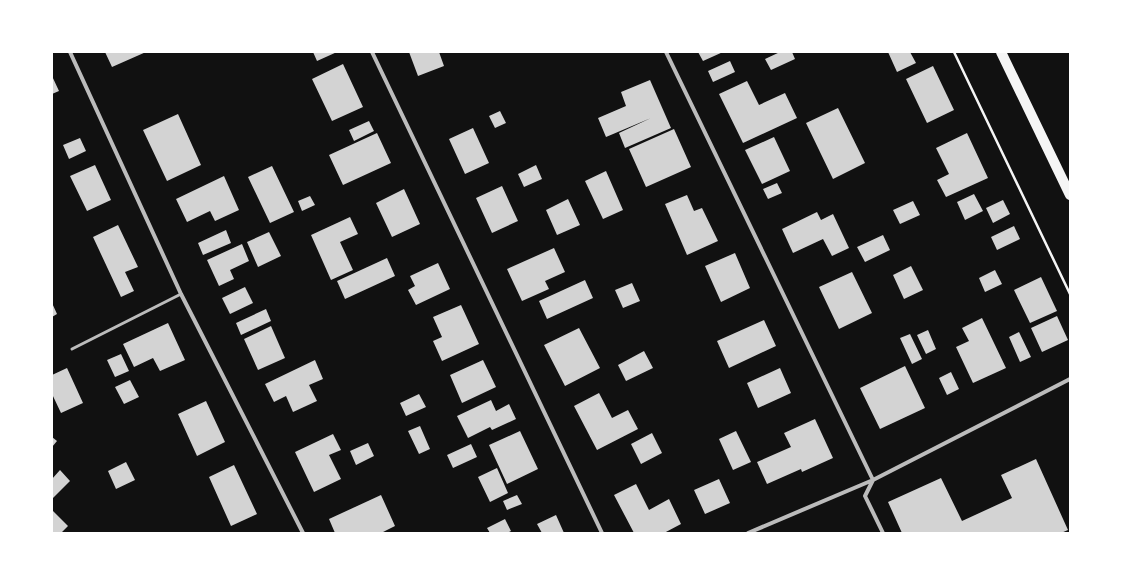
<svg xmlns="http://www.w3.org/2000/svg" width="1122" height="585" font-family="Manrope,sans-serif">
  <rect width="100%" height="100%" fill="#111"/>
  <path fill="#d3d3d3" d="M105,52H146L112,67Z
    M313,52H337L317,61Z
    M409,52H439L444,66L418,76Z
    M698,52H723L703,61Z
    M780,52H792L795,59L771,70L765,59Z
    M888,52H910L916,63L897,72Z
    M730,61L735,72L713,82L708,71Z
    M343,64L363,107L332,121L312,79Z
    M933,66L954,110L927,123L906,79Z
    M52,76L59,91L52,94Z
    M650,80L671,128L625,148L619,133L651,118L606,137L598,118L626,106L621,92Z
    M747,81L759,105L785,93L797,118L743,143L719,94Z
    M838,108L865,163L833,179L806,123Z
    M500,111L506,123L495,128L489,116Z
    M178,114L201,165L167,181L143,130Z
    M369,121L374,131L354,141L349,130Z
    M473,128L489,163L465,174L449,139Z
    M674,129L691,167L646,187L629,149Z
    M377,133L391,163L343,185L329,155Z
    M967,133L988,178L946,197L937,180L949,174L936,148Z
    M774,137L790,171L762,184L745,150Z
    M80,138L86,151L69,159L63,145Z
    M95,165L111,200L87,211L70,176Z
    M536,165L542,179L524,187L518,174Z
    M272,166L294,212L270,223L248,177Z
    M606,171L623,210L603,219L585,181Z
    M224,176L239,210L215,221L210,211L187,222L176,199Z
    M777,183L782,193L768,199L763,189Z
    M502,186L518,221L492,233L476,198Z
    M404,189L420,224L392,237L376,203Z
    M974,194L983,211L965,220L957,202Z
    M687,195L694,211L702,208L718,241L687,255L665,204Z
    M310,196L315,205L302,211L298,201Z
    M568,199L580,225L557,235L546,210Z
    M1003,200L1010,214L993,223L986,208Z
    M913,201L920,215L900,224L893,210Z
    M817,212L821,220L833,214L849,248L832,256L823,239L793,253L782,229Z
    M350,217L358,234L340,242L353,270L331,280L311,235Z
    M118,225L138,267L125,272L134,291L121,297L93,237Z
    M1014,226L1020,239L997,250L991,237Z
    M226,230L231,243L203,255L198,243Z
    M269,232L281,256L258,267L247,242Z
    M883,235L890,250L865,262L857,247Z
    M242,244L249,261L230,270L234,279L219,286L207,260Z
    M554,248L565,272L545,281L549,289L522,301L507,269Z
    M735,253L750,288L721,302L705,266Z
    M387,258L395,276L345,299L337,281Z
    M438,263L450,289L416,305L408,290L415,286L410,276Z
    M911,266L923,290L904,299L893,275Z
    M995,270L1002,284L985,292L979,278Z
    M852,272L872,313L839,329L819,287Z
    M1041,277L1057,311L1030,323L1014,290Z
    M585,280L593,298L547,319L539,301Z
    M632,283L640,301L623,308L615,290Z
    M245,287L253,303L230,314L222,298Z
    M52,303L57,314L52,317Z
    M461,305L479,344L442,361L433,341L442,337L433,317Z
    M266,309L271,321L241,335L236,323Z
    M1057,316L1068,340L1042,352L1031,328Z
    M982,318L1006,368L973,383L956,347L969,341L962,328Z
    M764,320L776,346L729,368L717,341Z
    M168,323L185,360L160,371L153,358L134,367L123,344Z
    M271,326L285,358L258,370L244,339Z
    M579,328L600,368L565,386L544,345Z
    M928,330L936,349L926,354L917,335Z
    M1019,332L1031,357L1020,362L1009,337Z
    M910,334L922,359L912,364L900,338Z
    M644,351L653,368L626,381L618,365Z
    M121,354L129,371L115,377L107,360Z
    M315,360L323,379L309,385L317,401L293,412L286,396L274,402L265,384Z
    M483,360L496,387L462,403L450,375Z
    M905,366L925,408L880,429L860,388Z
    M67,368L83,403L61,413L52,394V375Z
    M780,368L791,393L758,408L747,383Z
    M951,372L959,389L947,395L939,378Z
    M130,380L139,397L124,404L115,387Z
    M599,393L612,418L628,410L638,429L597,450L574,406Z
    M419,394L426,407L406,416L400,403Z
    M491,400L496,411L509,404L516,419L492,430L490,427L468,438L457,416Z
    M206,401L225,442L197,456L178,414Z
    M815,419L833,458L802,472L801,469L767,484L757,462L791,447L784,433Z
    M420,426L430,449L419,454L408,431Z
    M520,431L538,469L507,484L489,445Z
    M736,431L751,462L733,470L719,439Z
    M652,433L662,453L641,464L631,444Z
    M333,434L341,450L329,455L341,479L314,492L295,452Z
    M52,437L57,441L52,447Z
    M368,443L374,456L356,465L350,451Z
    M471,444L477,457L453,468L447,455Z
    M1036,459L1068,530L1061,533H902L888,502L941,478L962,521L1012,498L1001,475Z
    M126,462L135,480L116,489L108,471Z
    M234,465L257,514L231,526L209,477Z
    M497,468L508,493L490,502L478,477Z
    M60,470L70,481L52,499V479Z
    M719,479L730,503L705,514L694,490Z
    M636,484L649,510L669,499L681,524L664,533H634L614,495Z
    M381,495L395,526L381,533H335L329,519Z
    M517,495L522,504L507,510L503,501Z
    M52,510L68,526L61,533H52Z
    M556,515L564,533H542L537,524Z
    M505,519L511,531L507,533H490L487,528Z"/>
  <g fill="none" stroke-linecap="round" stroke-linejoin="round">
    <path stroke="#f5f5f5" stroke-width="2.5" d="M954,52L1070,294"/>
    <path stroke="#bcbcbc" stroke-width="3" d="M72,349L181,294"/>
    <path stroke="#bcbcbc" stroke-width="4" d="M70,52L181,294L303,533
      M372,52L602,533
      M666,52L873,480L865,496L883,533
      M748,533L873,480L1070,379"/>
    <path stroke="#f5f5f5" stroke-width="10" d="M1001,52L1070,195"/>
  </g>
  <rect width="1122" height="585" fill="none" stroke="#ffffff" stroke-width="106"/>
</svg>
